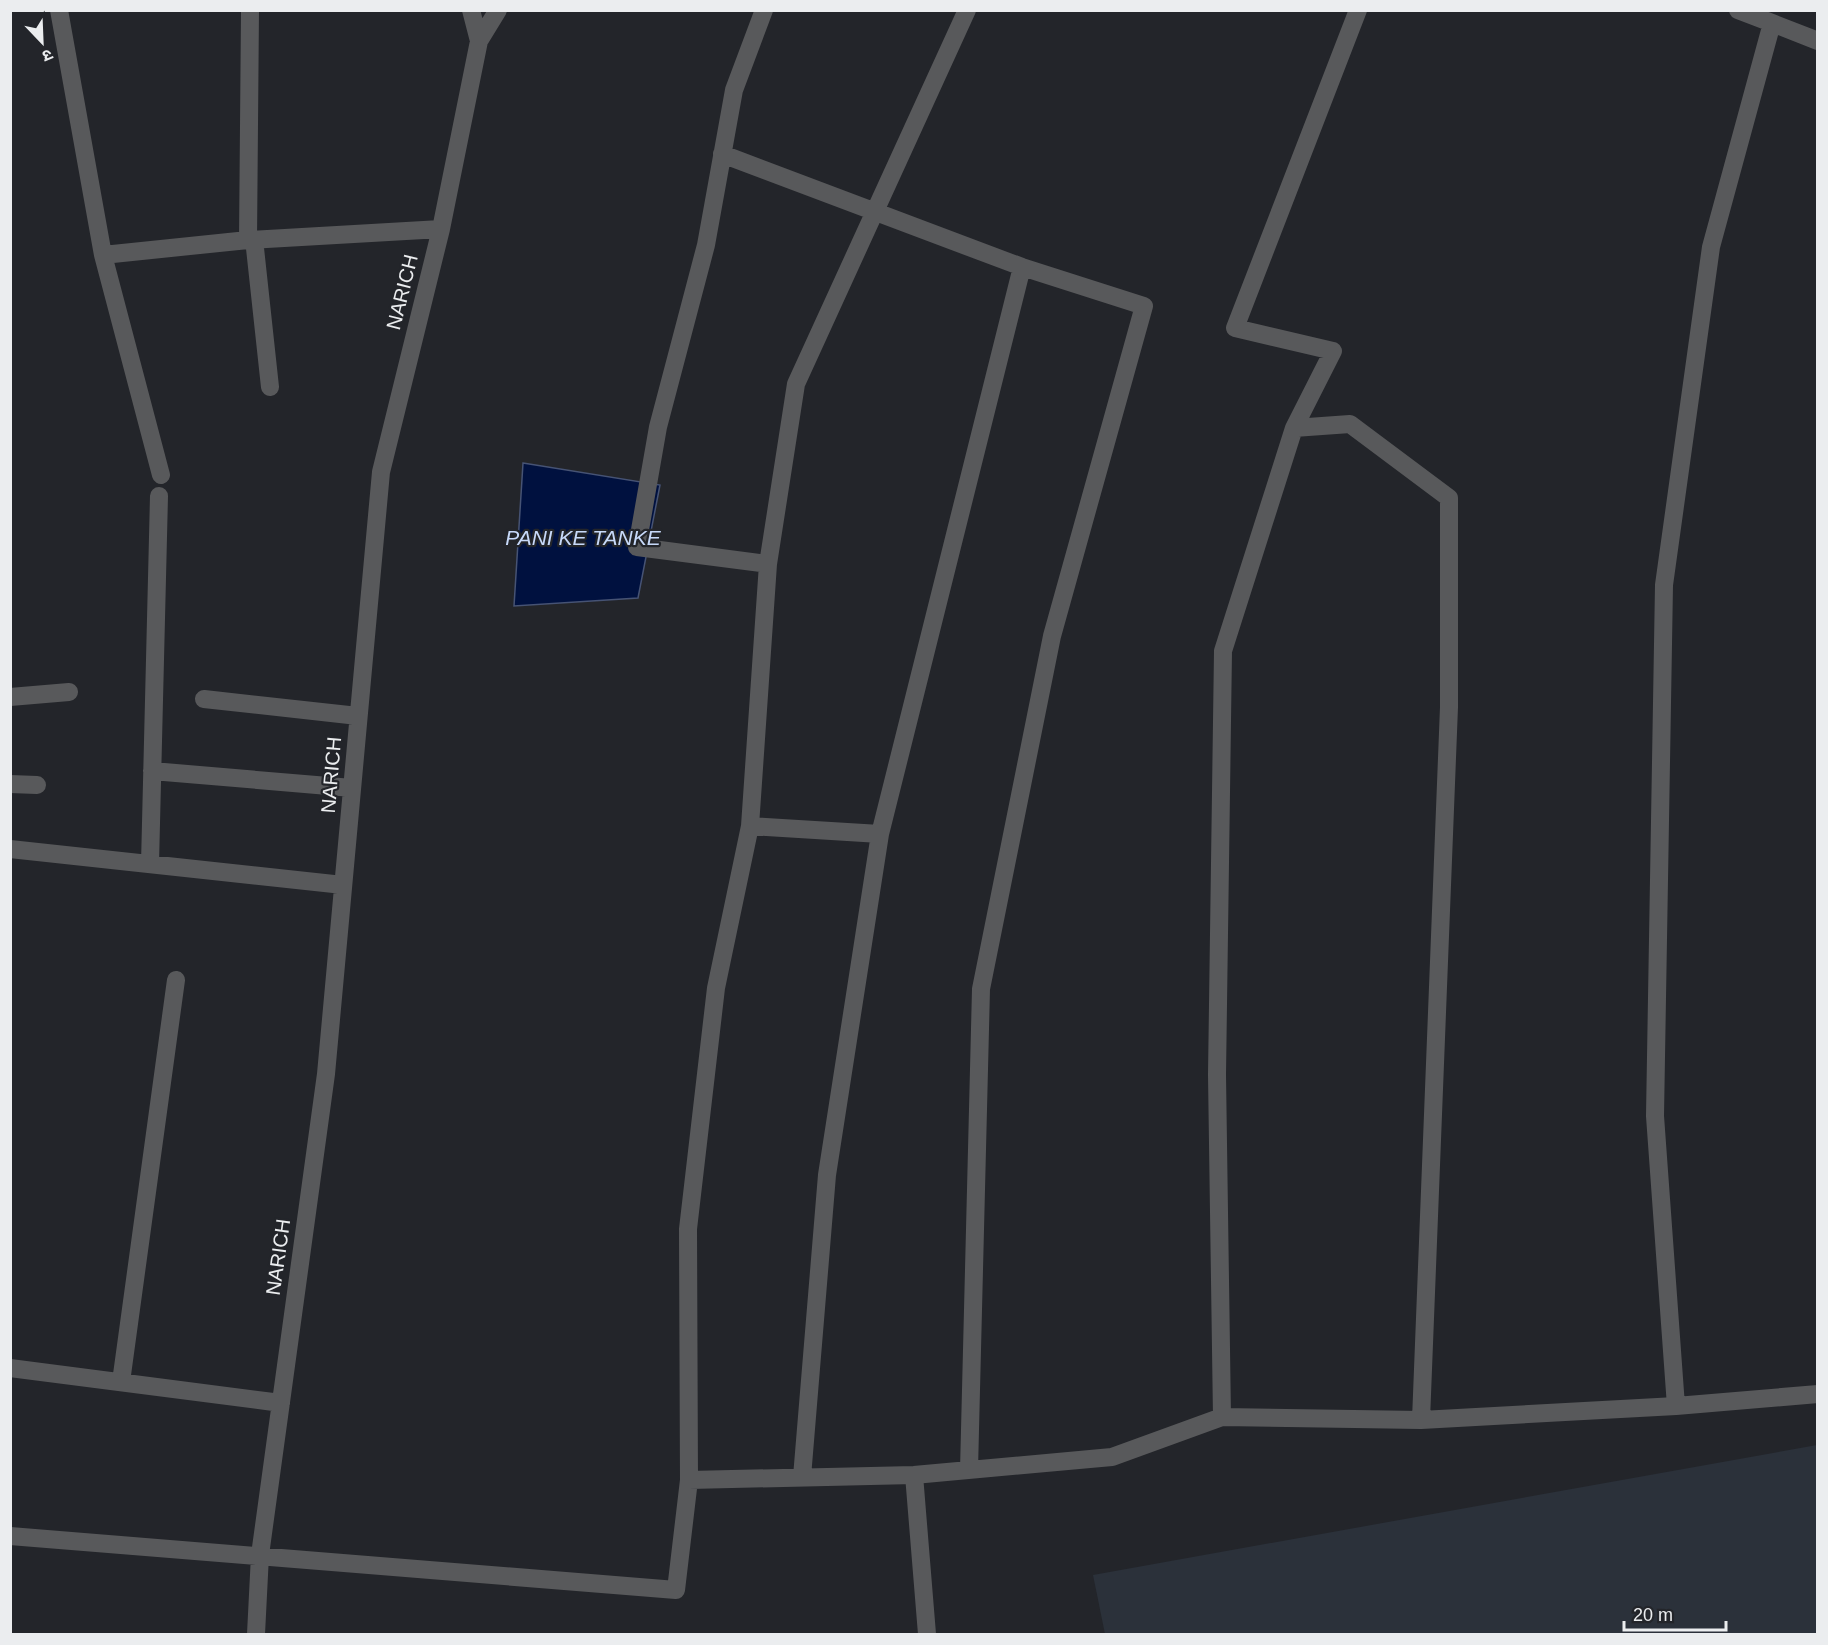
<svg xmlns="http://www.w3.org/2000/svg" width="1828" height="1645" font-family="Helvetica,'Noto Sans Devanagari',sans-serif">
  <rect width="100%" height="100%" fill="#23252a"/>
  <path fill="#2b313a" d="M1817,1445V1634H1105L1093,1575Z"/>
  <path fill="#00113f" stroke="#465374" stroke-width="1.5" d="M523,463L660,485L638,598L514,606Z"/>
  <g fill="none" stroke-linecap="round" stroke-linejoin="round">
    <path stroke="#58595b" stroke-width="18" d="M59,10L103,255L161,475
      M471,10L479,41
      M764,10L734,90L706,245L658,427L637,547L768,564
      M1738,10L1772,23
      M722,154L1022,267L1144,306L1052,636L981,989L969,1470
      M254,239L270,387
      M248,240L250,10
      M103,255L248,240L441,229
      M1294,428L1333,351L1235,328L1358,10
      M10,697L69,692
      M204,699L358,716
      M152,771L352,788
      M10,784L37,785
      M750,826L880,834
      M10,849L343,885
      M150,864L159,496
      M10,1368L281,1403
      M121,1382L176,980
      M1676,1406L1655,1116L1664,585L1711,247L1772,23L1818,41
      M1222,1417L1217,1075L1223,651L1294,428L1350,424L1449,498V707L1421,1420
      M914,1475L927,1634
      M802,1477L827,1175L880,834L1022,267
      M689,1480L914,1475L1112,1457L1222,1417L1421,1420L1676,1406L1818,1394
      M10,1536L676,1590L689,1480L688,1229L716,988L750,826L768,564L796,384L967,10
      M256,1634L260,1555L326,1074L381,472L441,229L479,41L498,10"/>
  </g>
  <g text-anchor="middle" dominant-baseline="central" stroke-width="4.5" stroke-linejoin="round" paint-order="stroke">
    <g font-size="20" fill="#ebedef" stroke="#23252a">
      <text transform="translate(402 292) rotate(-76)">NARICH</text>
      <text transform="translate(331 775) rotate(-85)">NARICH</text>
      <text transform="translate(278 1257) rotate(-82)">NARICH</text>
    </g>
    <g font-size="21" font-style="italic" fill="#c7d9f9" stroke="#23252a">
      <text x="583" y="537">PANI KE TANKE</text>
    </g>
  </g>
  <rect width="1828" height="1645" fill="none" stroke="#ebedef" stroke-width="24"/>
  <g transform="translate(42 42) rotate(157)" stroke="#23252a" stroke-width="4.5" paint-order="stroke">
  <path d="M0-4.5L10 22L0 15L-10 22Z" fill="#ebedef"/>
  <text y="-9" font-size="16" font-weight="bold" text-anchor="middle" fill="#ebedef">उ</text>
  </g>
  <path d="M1624 1621v9h102v-9" fill="none" stroke="#ebedef" stroke-width="3"/>
  <text x="1633" y="1621" font-size="18" fill="#ebedef" stroke="#23252a" stroke-width="4.5" paint-order="stroke">20 m</text>
</svg>
